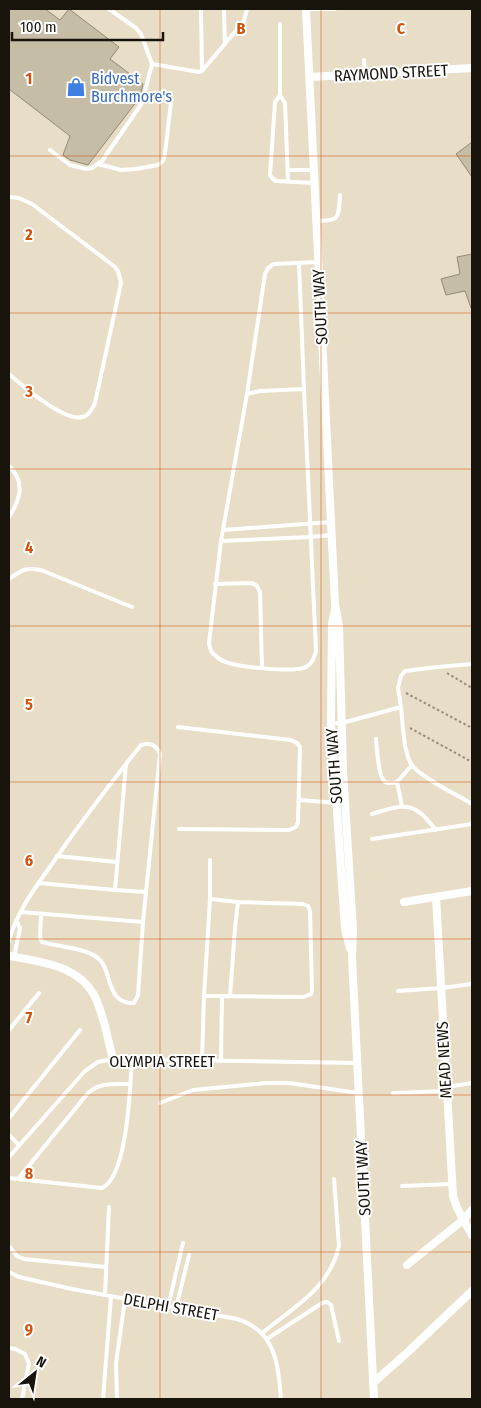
<svg xmlns="http://www.w3.org/2000/svg" width="481" height="1408" font-family="'Fira Sans Condensed',sans-serif">
  <rect width="100%" height="100%" fill="#e8dec7"/>
  <path fill="#c6bda6" stroke="#938a74" d="M9,9H45L60,20L69,9L119,47L110,59L143,84L140,97L88,165L70,160L63,155L70,136L9,89Z
    M472,142V177L456,154Z
    M472,254V308H471L465,291L446,295L441,279L460,274L457,257Z"/>
  <g fill="none" stroke-linecap="round" stroke-linejoin="round">
    <path stroke="#958d7c" stroke-width="2" stroke-dasharray="2.5 2.5" stroke-linecap="butt" d="M447,673L472,688
      M406,693L472,728
      M410,728L472,762"/>
    <path stroke="#fff" stroke-width="4" d="M201,9L202,71
      M224,9L225,44
      M306,9H335
      M280,24V95L275,102L270,175L273,179L276,181L315,183
      M364,60L365,75
      M152,64L199,72L202,71L244,21L247,9
      M280,95L285,103L288,181
      M50,150L70,165L86,169L92,168L102,161L142,103L152,64L141,34L136,28L109,9
      M98,164L121,170L136,169L158,165L163,161L165,154L171,102
      M288,170H313
      M9,197L19,198L32,204L114,266L118,271L121,283L95,403C92,409 89,416 82,417C64,422 23,386 9,374
      M316,221C341,221 338,218 340,195
      M299,263L304,389L316,651C314,658 312,664 306,667C295,673 237,667 226,662C222,661 218,658 216,656C211,653 210,649 209,643L221,541L247,394L260,391L304,389
      M247,394L265,274L268,268L274,264L318,262
      M9,466C26,482 20,500 9,517
      M223,530L331,522
      M221,541L310,537L332,535
      M9,579C22,570 25,567 41,570L132,607
      M215,584L252,583L257,586L260,592L262,668
      M401,707C403,724 403,749 411,764C418,776 459,796 472,804
      M331,723H342L401,707L398,688L401,676L405,671L437,667L472,664
      M178,727L291,740L297,743L300,747L298,822L296,827L289,830L179,829
      M376,739C377,748 378,777 385,782C389,784 393,783 397,782
      M126,764L115,890L146,892
      M299,800L338,803
      M402,806L397,782L412,765
      M372,814C387,810 405,801 419,812C425,816 431,824 436,830
      M372,839L472,824
      M57,856L117,862
      M210,860V899L204,996H222
      M39,883L115,890
      M210,899L238,902
      M21,912L143,922
      M9,941C16,913 35,888 52,864C80,823 110,784 141,745C151,742 157,745 160,754L143,922L138,995L134,1003C107,1004 112,975 101,961C90,948 59,947 42,942L40,938L41,914
      M14,957L20,928L16,920
      M398,991L441,988L472,984
      M9,1030L39,993
      M202,1060L204,996
      M221,1060L222,996L303,997L311,994L312,991L310,911L308,906L303,904L238,902L235,928L230,996
      M447,1087L472,1083
      M393,1093L446,1091
      M160,1103L193,1090L266,1083H289L358,1093
      M9,1118L80,1030
      M9,1135L19,1145
      M9,1157L85,1071L98,1062L113,1059L357,1063
      M9,1178L102,1188C128,1176 130,1086 132,1059
      M18,1179L88,1093C101,1082 114,1084 130,1084
      M402,1186L451,1184
      M9,1246L17,1256L24,1259L106,1267
      M9,1272L19,1277L72,1289L237,1319C276,1331 278,1364 281,1399
      M105,1295L109,1207
      M168,1307L183,1243
      M176,1308L189,1255
      M262,1333C294,1307 329,1289 339,1246L334,1179
      M267,1339L322,1303L327,1302L331,1305L339,1341
      M9,1348L15,1349L25,1354L29,1364L22,1399
      M103,1399L111,1296
      M117,1399L116,1363L125,1299"/>
    <path stroke="#fff" stroke-width="8" d="M306,9L331,522L335,604L339,626L343,770L353,929L352,957L374,1399
      M310,77L472,68
      M335,609L332,624L331,723L345,929L350,948
      M436,897L453,1196L457,1208L472,1235
      M404,902L472,891
      M9,956C43,962 85,966 98,1004C105,1021 108,1041 113,1059
      M407,1265L463,1220L472,1210
      M373,1383L409,1351L472,1291"/>
  </g>
  <path fill="none" stroke="#d3520c" stroke-width="1" stroke-opacity="0.55" d="M160,9V1399M321,9V1399M9,156H472M9,313H472M9,469H472M9,626H472M9,782H472M9,939H472M9,1095H472M9,1252H472"/>
  <defs>
    <g id="shop-bare" transform="scale(1.5)"><path d="M-5-2.5h2.3a2.7 3.5 0 0 1 5.4 0H5L5.5 6h-11ZM-1.5-2.5h3a1.5 2.3 0 0 0-3 0Z" fill="#3f7fe0" stroke="#fff" stroke-width="2.5" paint-order="stroke"/></g>
  </defs>
  <g fill-rule="evenodd">
    <use href="#shop-bare" x="76" y="87"/>
  </g>
  <g text-anchor="middle" dominant-baseline="central" stroke-width="4" stroke-linejoin="round" paint-order="stroke">
    <g font-size="16" fill="#18140c" stroke="#fff">
      <text transform="translate(391 73) rotate(-3)">RAYMOND STREET</text>
      <text transform="translate(320 307) rotate(-93)">SOUTH WAY</text>
      <text transform="translate(334 766) rotate(-94)">SOUTH WAY</text>
      <text transform="translate(444 1060) rotate(-93)">MEAD NEWS</text>
      <text x="162" y="1061">OLYMPIA STREET</text>
      <text transform="translate(363 1178) rotate(-93)">SOUTH WAY</text>
      <text transform="translate(171 1307) rotate(10)">DELPHI STREET</text>
    </g>
    <g font-size="16" fill="#366cbe" stroke="#fff" text-anchor="start">
      <text x="91" y="78">Bidvest<tspan x="91" dy="18">Burchmore's</tspan></text>
    </g>
  </g>
  <g font-size="16" text-anchor="middle" font-weight="bold" fill="#d3520c" stroke="#fff" stroke-width="4" stroke-linejoin="round" paint-order="stroke">
    <text x="241" y="34">B</text>
    <text x="401" y="34">C</text>
    <text x="29" y="84">1</text>
    <text x="29" y="240">2</text>
    <text x="29" y="397">3</text>
    <text x="29" y="553">4</text>
    <text x="29" y="710">5</text>
    <text x="29" y="866">6</text>
    <text x="29" y="1023">7</text>
    <text x="29" y="1179">8</text>
    <text x="29" y="1335">9</text>
  </g>
  <rect width="481" height="1408" fill="none" stroke="#18140c" stroke-width="20"/>
  <g transform="translate(35 1373) rotate(30)" stroke="#ffffff" stroke-width="4" paint-order="stroke">
  <path d="M0-4L9 19L0 12L-9 19Z" fill="#18140c"/>
  <text y="-8" font-size="14" font-weight="bold" text-anchor="middle" fill="#18140c">N</text>
  </g>
  <path d="M12 32v8h151v-8" fill="none" stroke="#18140c" stroke-width="2.5"/>
  <text x="20" y="32" font-size="15" fill="#18140c" stroke="#ffffff" stroke-width="4" paint-order="stroke">100 m</text>
</svg>
